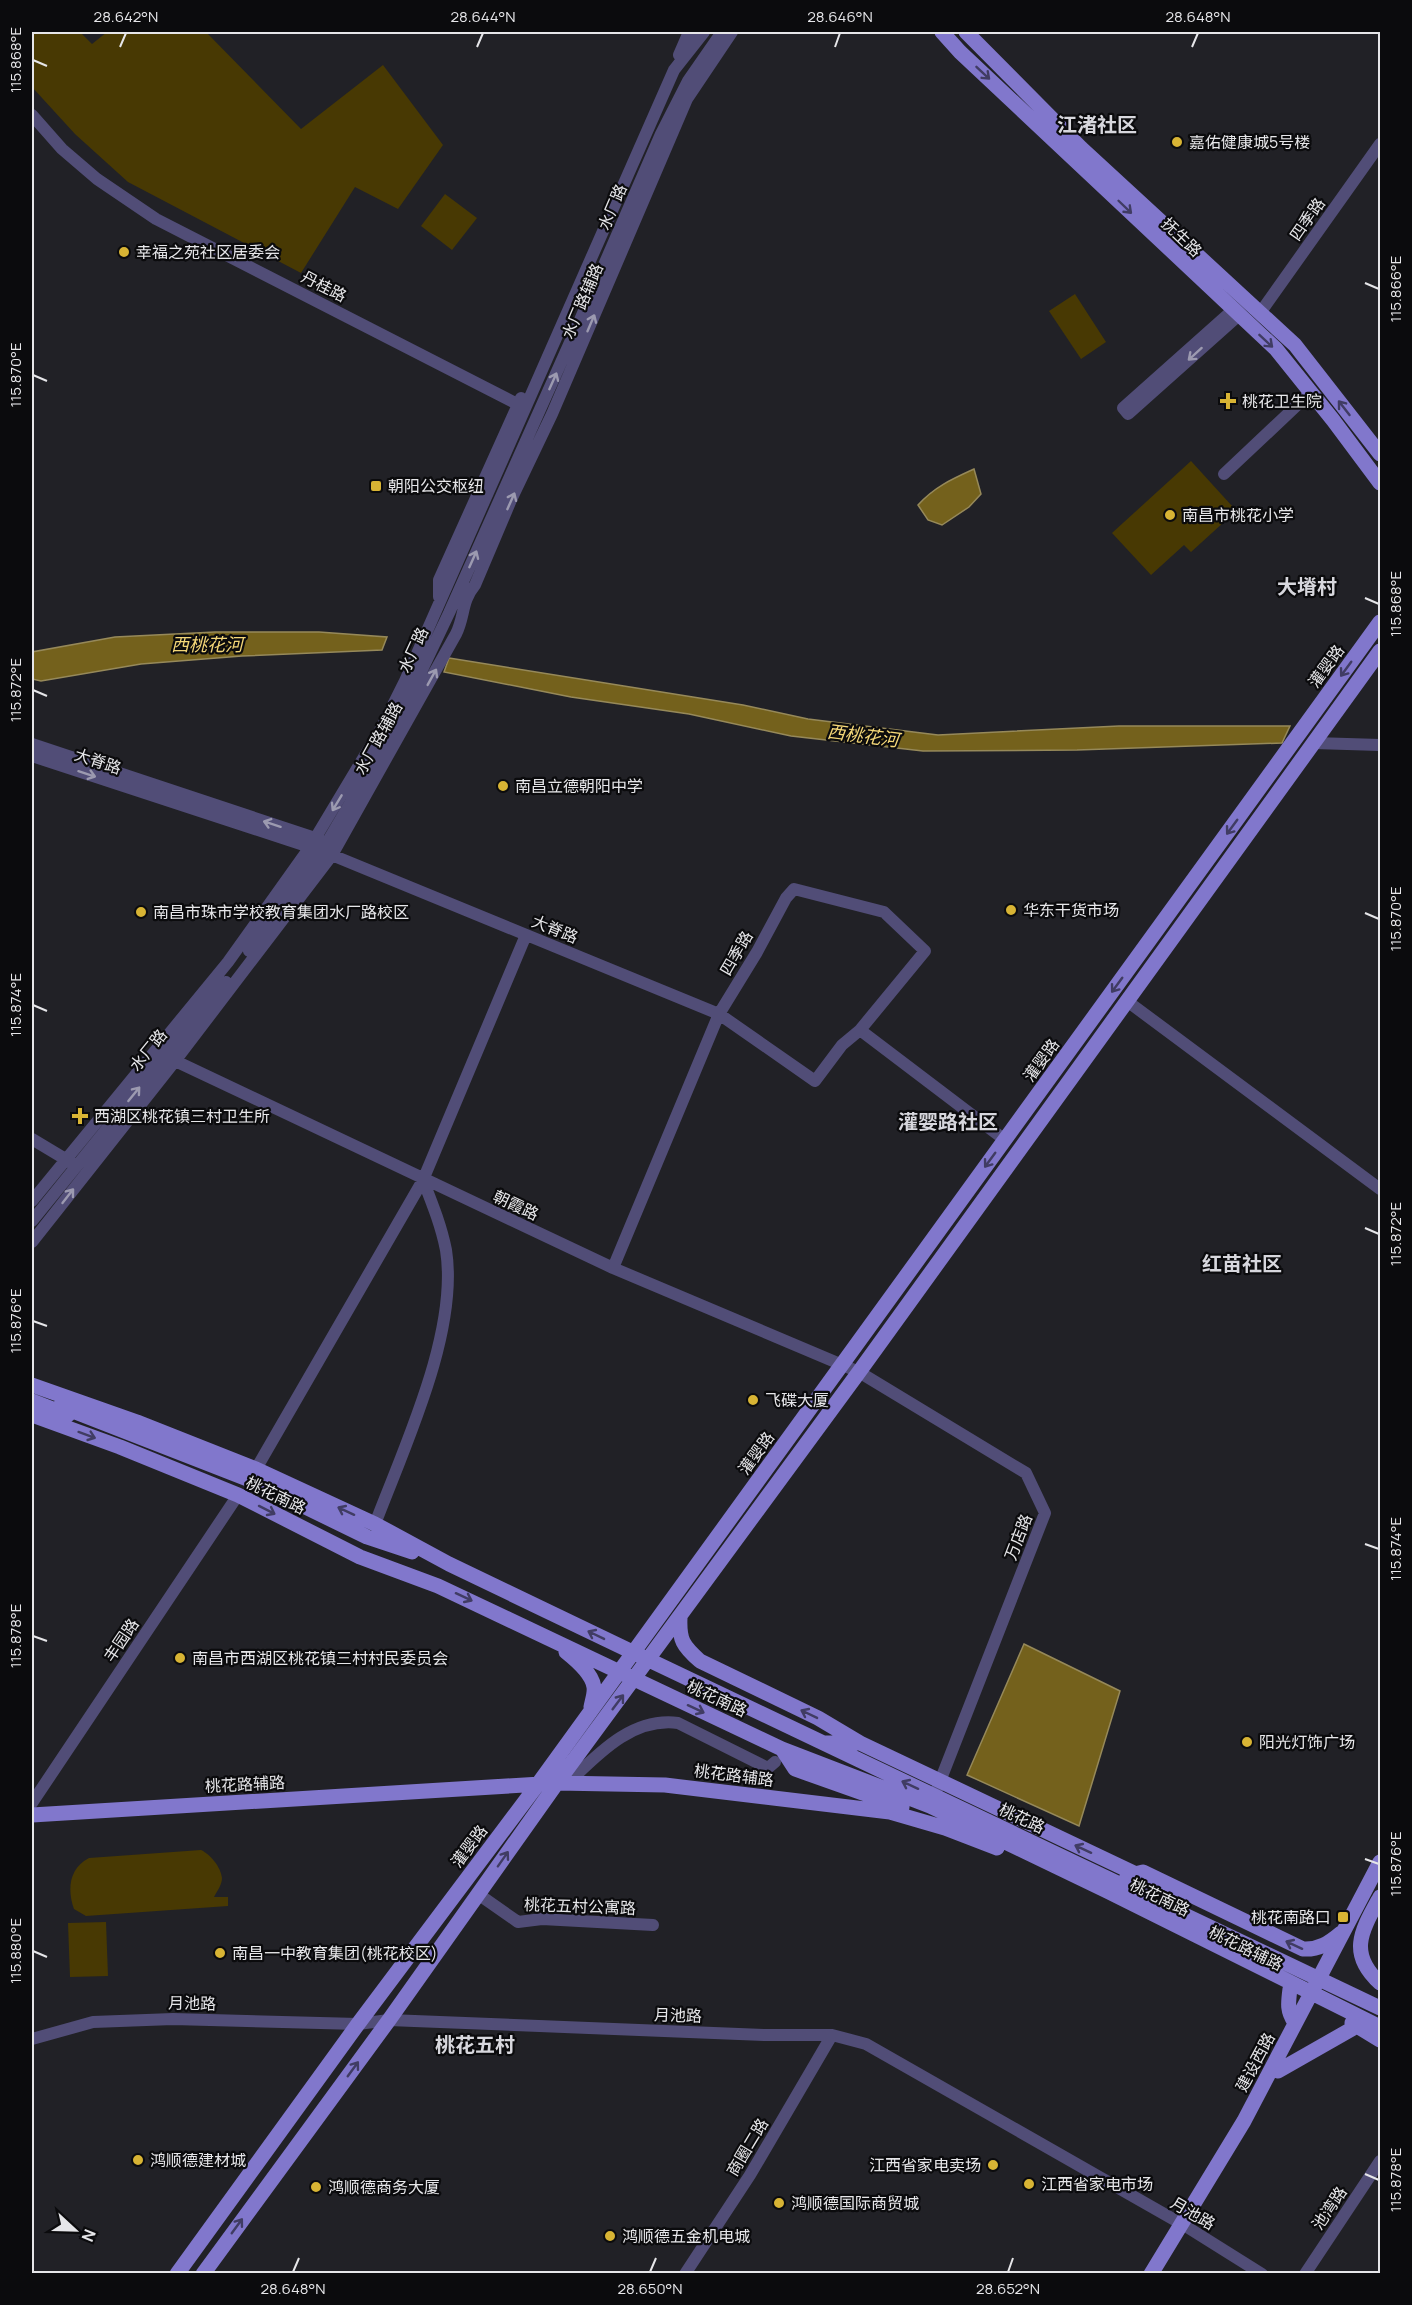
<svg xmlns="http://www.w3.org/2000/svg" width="1412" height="2305" font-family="Manrope,'Noto Sans SC',sans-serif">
  <rect width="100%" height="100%" fill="#212126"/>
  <path fill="#483903" d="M32,32H80L92,44L107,32H206L301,129L383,65L443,145L398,209L355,187L301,273L128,182L75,134L32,87Z
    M445,194L477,218L452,250L421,226Z
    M1075,294L1106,342L1081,359L1049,311Z
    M1191,461L1232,506L1224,522L1191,552L1184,545L1151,575L1112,533Z
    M201,1850C210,1854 221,1867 222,1878C222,1885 217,1891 214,1897H228V1906L86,1916L74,1909C67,1890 69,1868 89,1858Z
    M106,1922L108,1976L70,1977L68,1923Z"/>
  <path fill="#74611c" stroke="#96895a" stroke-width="1.5" d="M974,469L981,494L969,507L942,525L928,520L918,505C934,487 952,479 974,469Z
    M215,632H319L387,637L382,650L242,656L141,664L41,681L32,679V652L115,637Z
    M449,658L743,705L808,719L938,735L1119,726H1290L1282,743L1077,750L923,751L791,736L689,714L571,697L444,672Z
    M1024,1644L1120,1691L1079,1826L967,1775Z"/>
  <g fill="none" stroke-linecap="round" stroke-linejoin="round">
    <path stroke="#514d77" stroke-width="12" d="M679,55L689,32
      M32,115L62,149L97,179L156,219L525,408
      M1233,310L1123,408L1128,414L1239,315
      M1260,313L1380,144
      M1224,474L1311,392
      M439,597V580L521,398
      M1314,743L1380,745
      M32,744L321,840
      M32,756L322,851L719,1014L815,1081L842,1045L860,1030L1005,1140
      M249,951L322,851L393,731L449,613L580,320L661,134L688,81L722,32
      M1127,1001L1380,1189
      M169,1058L613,1268L859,1372L1026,1473L1045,1513L937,1789
      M32,1139L72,1163
      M32,1201L228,962L310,847L382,727L405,681L674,70L704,32
      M32,1221L226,982
      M32,1242L175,1061L332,855L456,634C465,616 461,602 475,585L511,500L552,414L687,99L732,32
      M613,1268L719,1014L757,952L786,898L794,889L884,912L925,951L860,1030
      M256,1469L423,1180L526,935
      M375,1524C404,1447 459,1332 446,1250C441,1225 432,1203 423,1180
      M568,1783C598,1754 632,1717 678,1723L768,1768L775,1762
      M32,1803L238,1495
      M478,1894L518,1922L542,1919L653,1925
      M32,2039L93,2022L173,2019L358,2024L389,2020L764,2035H832L866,2044L1187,2227L1262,2274
      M685,2274L750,2175L832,2035
      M1305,2274L1380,2161"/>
    <path stroke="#8177cc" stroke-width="15" d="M942,32L960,52L1276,349L1333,420L1380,483
      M966,32L1081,148L1295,345L1380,454
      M32,1385L137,1422L256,1469L375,1524L449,1564L649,1660L1380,2008
      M32,1401L68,1415
      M60,1406L250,1480L367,1537L412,1552
      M32,1415L120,1447L238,1495L360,1557L438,1586L782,1749L930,1806L1107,1891L1380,2027
      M680,1618C679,1640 683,1646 700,1661L818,1718L860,1743
      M566,1652C576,1660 592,1673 594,1687C595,1693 592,1701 591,1707
      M826,1743H860L1136,1874
      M782,1749L795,1769L902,1807
      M32,1815L557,1783L665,1785L890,1812L945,1828L997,1848
      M1127,1876L1143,1872L1303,1949C1319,1950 1329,1943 1341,1933
      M1380,1897C1362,1930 1347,1953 1380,1983
      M1290,1989C1288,2004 1287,2011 1295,2023
      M1352,2023L1380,2040
      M1278,2071L1357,2026
      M177,2274L358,2024L538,1784L1380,622
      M203,2274L389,2020L557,1783L859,1372L1380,651
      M1151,2274L1244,2121L1380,1862"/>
  </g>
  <defs><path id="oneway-shaft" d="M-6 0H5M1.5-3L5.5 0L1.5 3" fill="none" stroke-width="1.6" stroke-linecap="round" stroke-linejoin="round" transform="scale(1.5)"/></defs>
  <g stroke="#403c63">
    <use href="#oneway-shaft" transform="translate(983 73) rotate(43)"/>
    <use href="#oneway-shaft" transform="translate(1125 207) rotate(44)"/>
    <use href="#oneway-shaft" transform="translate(1266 341) rotate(43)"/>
    <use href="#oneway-shaft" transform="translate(1344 408) rotate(-128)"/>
    <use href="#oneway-shaft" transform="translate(1346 669) rotate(126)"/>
    <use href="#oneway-shaft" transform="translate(1232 827) rotate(126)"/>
    <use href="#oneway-shaft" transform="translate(1117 985) rotate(126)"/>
    <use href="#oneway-shaft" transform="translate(990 1160) rotate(126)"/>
    <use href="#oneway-shaft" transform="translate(87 1435) rotate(20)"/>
    <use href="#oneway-shaft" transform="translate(267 1510) rotate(27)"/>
    <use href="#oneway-shaft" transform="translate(346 1511) rotate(-155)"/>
    <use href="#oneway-shaft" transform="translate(464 1597) rotate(25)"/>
    <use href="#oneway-shaft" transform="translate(596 1635) rotate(-154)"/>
    <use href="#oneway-shaft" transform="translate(618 1702) rotate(-53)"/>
    <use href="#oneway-shaft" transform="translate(696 1709) rotate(25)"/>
    <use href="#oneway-shaft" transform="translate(809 1714) rotate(-154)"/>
    <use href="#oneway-shaft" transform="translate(910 1785) rotate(-155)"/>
    <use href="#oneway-shaft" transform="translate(1083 1849) rotate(-155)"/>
    <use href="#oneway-shaft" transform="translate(503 1859) rotate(-55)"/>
    <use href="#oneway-shaft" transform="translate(1294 1945) rotate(-155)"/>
    <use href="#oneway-shaft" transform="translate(353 2069) rotate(-54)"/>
    <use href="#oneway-shaft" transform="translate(237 2226) rotate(-54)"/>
  </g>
  <g stroke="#9c9ab0">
    <use href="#oneway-shaft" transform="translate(591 323) rotate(-67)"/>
    <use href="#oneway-shaft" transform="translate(1195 354) rotate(138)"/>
    <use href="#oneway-shaft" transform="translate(553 381) rotate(-66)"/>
    <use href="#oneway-shaft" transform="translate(511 501) rotate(-66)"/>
    <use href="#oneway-shaft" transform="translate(473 559) rotate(-66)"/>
    <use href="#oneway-shaft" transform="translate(432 677) rotate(-61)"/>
    <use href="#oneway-shaft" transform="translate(87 774) rotate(18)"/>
    <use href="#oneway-shaft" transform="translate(337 803) rotate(121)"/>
    <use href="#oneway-shaft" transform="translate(272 824) rotate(-162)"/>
    <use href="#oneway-shaft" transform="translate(134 1094) rotate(-51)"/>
    <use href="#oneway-shaft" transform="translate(68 1196) rotate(-52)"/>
  </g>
  <path fill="none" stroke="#e6e6e9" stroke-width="2" d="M120,47L126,33M477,47L483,33M835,47L840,33M1192,47L1198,33M33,60L47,66M1365,283L1379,289M33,375L47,381M1365,598L1379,604M33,690L47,696M1365,913L1379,919M33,1005L47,1011M1365,1228L1379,1234M33,1321L47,1326M1365,1544L1379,1549M33,1636L47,1641M1365,1859L1379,1864M33,1951L47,1957M1365,2174L1379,2180M293,2272L299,2258M650,2272L656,2258M1008,2272L1013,2258"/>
  <g fill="#d8b434" stroke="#0b0b0d" stroke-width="2">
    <circle cx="1177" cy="142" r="6"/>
    <circle cx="124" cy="252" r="6"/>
    <path d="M1225 392h6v6h6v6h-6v6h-6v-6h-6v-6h6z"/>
    <rect x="370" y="480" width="12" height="12" rx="3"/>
    <circle cx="1170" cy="515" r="6"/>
    <circle cx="503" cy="786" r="6"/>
    <circle cx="1011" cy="910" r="6"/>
    <circle cx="141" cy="912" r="6"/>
    <path d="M77 1107h6v6h6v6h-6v6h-6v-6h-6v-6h6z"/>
    <circle cx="753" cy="1400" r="6"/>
    <circle cx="180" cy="1658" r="6"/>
    <circle cx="1247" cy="1742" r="6"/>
    <rect x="1337" y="1911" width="12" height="12" rx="3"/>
    <circle cx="220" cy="1953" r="6"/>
    <circle cx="138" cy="2160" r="6"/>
    <circle cx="993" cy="2165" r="6"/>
    <circle cx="1029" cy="2184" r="6"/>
    <circle cx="316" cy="2187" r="6"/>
    <circle cx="779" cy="2203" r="6"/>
    <circle cx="610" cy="2236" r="6"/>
  </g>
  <g text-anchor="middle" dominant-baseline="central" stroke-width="4.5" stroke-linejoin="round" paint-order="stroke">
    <g font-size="16" fill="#e6e6e9" stroke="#0b0b0d" text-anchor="start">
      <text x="1189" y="142">嘉佑健康城5号楼</text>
      <text x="136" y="252">幸福之苑社区居委会</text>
      <text x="1242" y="401">桃花卫生院</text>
      <text x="388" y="486">朝阳公交枢纽</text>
      <text x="1182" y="515">南昌市桃花小学</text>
      <text x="515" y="786">南昌立德朝阳中学</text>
      <text x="1023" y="910">华东干货市场</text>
      <text x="153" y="912">南昌市珠市学校教育集团水厂路校区</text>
      <text x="94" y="1116">西湖区桃花镇三村卫生所</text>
      <text x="765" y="1400">飞碟大厦</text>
      <text x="192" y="1658">南昌市西湖区桃花镇三村村民委员会</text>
      <text x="1259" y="1742">阳光灯饰广场</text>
      <text x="1331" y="1917" text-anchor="end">桃花南路口</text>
      <text x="232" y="1953">南昌一中教育集团(桃花校区)</text>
      <text x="150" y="2160">鸿顺德建材城</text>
      <text x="981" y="2165" text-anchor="end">江西省家电卖场</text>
      <text x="1041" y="2184">江西省家电市场</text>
      <text x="328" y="2187">鸿顺德商务大厦</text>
      <text x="791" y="2203">鸿顺德国际商贸城</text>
      <text x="622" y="2236">鸿顺德五金机电城</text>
    </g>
    <g font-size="16" fill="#e6e6e9" stroke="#0b0b0d">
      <text transform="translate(612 207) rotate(-67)">水厂路</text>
      <text transform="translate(1307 219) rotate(-55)">四季路</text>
      <text transform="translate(1182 237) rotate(44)">抚生路</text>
      <text transform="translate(324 286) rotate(27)">丹桂路</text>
      <text transform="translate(582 301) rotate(-67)">水厂路辅路</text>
      <text transform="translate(413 650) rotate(-65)">水厂路</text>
      <text transform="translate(1326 666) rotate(-54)">灌婴路</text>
      <text transform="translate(378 738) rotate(-61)">水厂路辅路</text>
      <text transform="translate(98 761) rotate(18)">大脊路</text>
      <text transform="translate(555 929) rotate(22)">大脊路</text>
      <text transform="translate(736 953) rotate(-60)">四季路</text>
      <text transform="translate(148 1050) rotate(-51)">水厂路</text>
      <text transform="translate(1041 1060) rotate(-54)">灌婴路</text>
      <text transform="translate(516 1205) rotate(25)">朝霞路</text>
      <text transform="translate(756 1453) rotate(-54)">灌婴路</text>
      <text transform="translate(276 1495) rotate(26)">桃花南路</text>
      <text transform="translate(1018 1537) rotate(-69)">万店路</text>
      <text transform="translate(121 1640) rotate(-56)">丰园路</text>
      <text transform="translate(717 1698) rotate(25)">桃花南路</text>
      <text transform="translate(734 1775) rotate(7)">桃花路辅路</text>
      <text transform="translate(245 1784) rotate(-3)">桃花路辅路</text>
      <text transform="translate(1022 1818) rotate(25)">桃花路</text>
      <text transform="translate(469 1846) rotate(-53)">灌婴路</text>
      <text transform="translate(1160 1897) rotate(26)">桃花南路</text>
      <text transform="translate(580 1906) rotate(2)">桃花五村公寓路</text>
      <text transform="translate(1246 1948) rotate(26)">桃花路辅路</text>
      <text transform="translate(192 2003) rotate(1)">月池路</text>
      <text transform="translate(678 2015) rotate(2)">月池路</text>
      <text transform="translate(1255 2062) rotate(-62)">建设西路</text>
      <text transform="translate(747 2147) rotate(-59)">商圈二路</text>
      <text transform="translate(1329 2208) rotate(-56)">池湾路</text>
      <text transform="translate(1193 2213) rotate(30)">月池路</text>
    </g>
    <g font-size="18" font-style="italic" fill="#f4d778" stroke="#0b0b0d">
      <text x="207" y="644">西桃花河</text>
      <text transform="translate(863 735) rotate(7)">西桃花河</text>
    </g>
    <g font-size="20" font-weight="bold" fill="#d7d7dd" stroke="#0b0b0d">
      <text x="1097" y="124">江渚社区</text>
      <text x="1307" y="586">大塉村</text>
      <text x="948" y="1121">灌婴路社区</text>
      <text x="1242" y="1263">红苗社区</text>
      <text x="475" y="2044">桃花五村</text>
    </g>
  </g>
  <rect width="1412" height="2305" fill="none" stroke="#0b0b0d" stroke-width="66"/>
  <g transform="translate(75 2230) rotate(112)" stroke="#0b0b0d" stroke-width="4.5" paint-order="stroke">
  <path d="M0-4.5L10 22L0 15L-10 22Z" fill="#e6e6e9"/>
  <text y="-9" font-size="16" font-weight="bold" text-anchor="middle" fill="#e6e6e9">N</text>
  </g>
  <rect x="33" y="33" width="1346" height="2239" fill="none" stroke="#e6e6e9" stroke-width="2"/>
  <g font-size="15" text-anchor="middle" fill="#e6e6e9">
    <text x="126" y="22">28.642°N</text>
    <text x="483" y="22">28.644°N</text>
    <text x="840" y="22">28.646°N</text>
    <text x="1198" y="22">28.648°N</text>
    <text transform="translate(16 60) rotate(-90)" y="5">115.868°E</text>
    <text transform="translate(1396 289) rotate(-90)" y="5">115.866°E</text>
    <text transform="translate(16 375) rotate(-90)" y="5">115.870°E</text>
    <text transform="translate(1396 604) rotate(-90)" y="5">115.868°E</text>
    <text transform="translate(16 690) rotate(-90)" y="5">115.872°E</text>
    <text transform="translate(1396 919) rotate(-90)" y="5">115.870°E</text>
    <text transform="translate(16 1005) rotate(-90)" y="5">115.874°E</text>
    <text transform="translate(1396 1234) rotate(-90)" y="5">115.872°E</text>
    <text transform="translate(16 1321) rotate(-90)" y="5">115.876°E</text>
    <text transform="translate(1396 1549) rotate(-90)" y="5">115.874°E</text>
    <text transform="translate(16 1636) rotate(-90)" y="5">115.878°E</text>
    <text transform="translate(1396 1864) rotate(-90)" y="5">115.876°E</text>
    <text transform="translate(16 1951) rotate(-90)" y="5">115.880°E</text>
    <text transform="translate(1396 2180) rotate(-90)" y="5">115.878°E</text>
    <text x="293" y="2294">28.648°N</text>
    <text x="650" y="2294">28.650°N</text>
    <text x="1008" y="2294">28.652°N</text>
  </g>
</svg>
